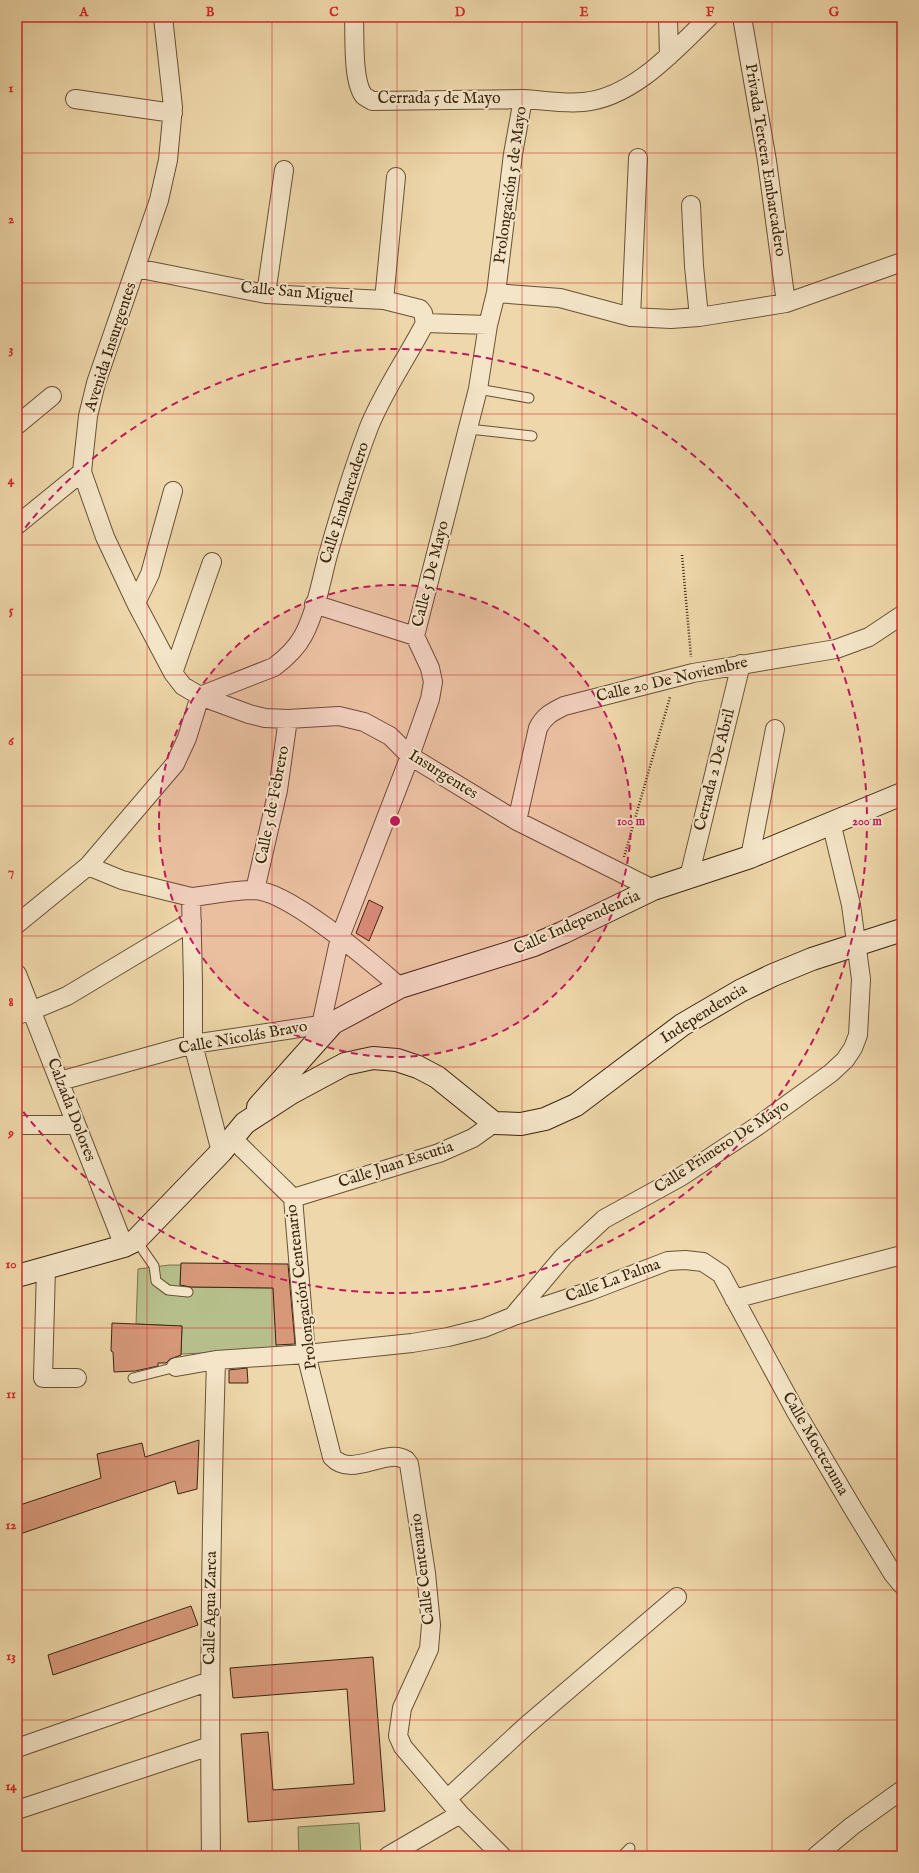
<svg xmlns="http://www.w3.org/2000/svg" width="919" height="1873" font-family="'IM FELL English',serif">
  <rect width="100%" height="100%" fill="#eed7aa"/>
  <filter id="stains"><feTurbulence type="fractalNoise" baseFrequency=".005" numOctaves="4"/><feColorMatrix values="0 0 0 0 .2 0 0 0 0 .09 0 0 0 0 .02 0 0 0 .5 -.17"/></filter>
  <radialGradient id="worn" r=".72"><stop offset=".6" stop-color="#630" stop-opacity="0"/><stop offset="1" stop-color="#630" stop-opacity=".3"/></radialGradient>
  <path fill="#b6bf8b" stroke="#78724c" d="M169,1265H181L180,1287L273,1288L277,1350L181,1354L182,1326L136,1324L138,1269Z
    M359,1823L361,1855L299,1856L298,1827Z"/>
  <path fill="#d69879" stroke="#3a240e" d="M369,900L383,907L369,941L356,933Z
    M181,1263L288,1264L295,1344L276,1345L273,1288L191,1287L180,1285Z
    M112,1323L182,1326L181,1355L170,1359L166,1363H158V1366L135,1371L114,1372L113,1352L111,1351Z
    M247,1368L248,1383H229V1370Z
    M199,1440L197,1489L178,1494L175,1481L17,1535V1506L101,1478L97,1454L142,1443L145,1457Z
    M191,1606L198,1625L53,1675L48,1655Z
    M373,1657L385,1811L248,1822L241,1734L268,1732L273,1790L354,1784L347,1689L233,1698L230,1668Z"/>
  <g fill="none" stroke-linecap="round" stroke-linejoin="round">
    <g stroke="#675135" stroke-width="11">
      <path id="lane" d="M478,389L529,398
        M469,429L532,436
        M136,1240L154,1266L156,1281L168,1290L188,1292
        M133,1378L176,1367
        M622,1856L630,1848"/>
    </g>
    <g stroke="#675135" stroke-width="20">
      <path id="street" d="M163,17L173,107L168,160L159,200L96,383L88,416L82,472L105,537L136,603L173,673L183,686L200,696L249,714L265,718L288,719L339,716L364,722L390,736L410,756L517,821L653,889
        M354,17C355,36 352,81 364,96C366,98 370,99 372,101L523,99
        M668,17L669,56
        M742,17L767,161L786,303
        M75,99L173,113
        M691,205L694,266L699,317
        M136,268L266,294L384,300L420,309L423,313L425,323
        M496,293L560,298L631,317L671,319L699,317L786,303L902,262
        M266,294L284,170
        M384,300L396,177
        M631,317L638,158
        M17,425L52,396
        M17,525L82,472
        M136,603L150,574L173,491
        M314,604L415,636
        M173,673L212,562
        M200,696L274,667C286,658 296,649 303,636C316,612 321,581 328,555C340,512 353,469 369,427C384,390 407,358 425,323L488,325
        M517,821L538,728C544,716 552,712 564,706L693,673L836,649L869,637L902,615
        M750,857L775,729
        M88,866L122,880L191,897L193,982V1044L221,1152
        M689,877L741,664
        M255,890L278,790L288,719
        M191,897C211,895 234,890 254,890C290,891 372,963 400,987
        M17,924L88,866L175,764L187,738L200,696
        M17,974L124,1246
        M17,1015L31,1011L67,996L192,921
        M321,1025L340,937L410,756L430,699L433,682L430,668L415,636L478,389L488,325L496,293L513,154L523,99C542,100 564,104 583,102C633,98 676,49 709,17
        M60,1081L193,1044L333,1023
        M17,1125H76
        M233,1139L293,1198L306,1354L332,1457C352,1479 386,1447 406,1460L409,1464L426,1573L431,1625L429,1649L402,1708L398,1736L403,1747L460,1814L502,1856
        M293,1198L439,1153L473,1138L494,1123
        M46,1268L43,1378H77
        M734,1299L902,1255
        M514,1315L563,1257L604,1219L682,1176L759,1125L831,1073L845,1060L853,1048L858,1035L861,979L851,905L831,822
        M176,1367L216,1360L306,1354L412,1343L448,1337L484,1328L514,1316L590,1291L668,1261L685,1260L703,1262L721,1274L796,1412L852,1507L893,1574L902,1585
        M17,1748L210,1681
        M447,1799L526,1726L677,1597
        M17,1810L210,1746
        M211,1856C209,1691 211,1526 216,1360
        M388,1856L460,1814
        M816,1856L852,1826L902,1790"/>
    </g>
    <g stroke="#3a240e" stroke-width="24">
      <path id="secondary" d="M258,1107L333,1023L400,987L534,945L562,933L653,889L750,857L902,794
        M17,1276L124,1246L136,1240L221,1152L245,1123L291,1093L345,1064L373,1058L397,1060L418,1067L437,1077L494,1123L521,1124L545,1119L576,1105L682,1025L740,991L773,975L812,959L902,930"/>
    </g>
    <path stroke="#3a240e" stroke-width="2.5" stroke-dasharray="1 2" stroke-linecap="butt" d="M682,555L691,657
      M624,857L670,697"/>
    <use href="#lane" stroke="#f4e5c8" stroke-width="9"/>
    <use href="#street" stroke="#f4e5c8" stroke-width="18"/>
    <use href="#secondary" stroke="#f4e5c8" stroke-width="22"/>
  </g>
  <path fill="none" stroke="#d62828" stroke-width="1" stroke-opacity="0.55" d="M147,17V1856M272,17V1856M397,17V1856M522,17V1856M647,17V1856M772,17V1856M17,153H902M17,283H902M17,414H902M17,545H902M17,675H902M17,806H902M17,936H902M17,1067H902M17,1198H902M17,1328H902M17,1459H902M17,1590H902M17,1720H902"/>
  <circle cx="395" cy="821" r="236" fill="#c2185b" fill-opacity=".12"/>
  <g fill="none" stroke="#c2185b" stroke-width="2" stroke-dasharray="7 5">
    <circle cx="395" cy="821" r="236"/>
    <path d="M18 537A472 472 0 1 1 18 1105"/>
  </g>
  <g text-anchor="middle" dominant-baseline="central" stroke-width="4" stroke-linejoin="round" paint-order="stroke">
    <g font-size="16" fill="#3a240e" stroke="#f4e5c8">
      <text x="439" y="99">Cerrada 5 de Mayo</text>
      <text transform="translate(765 160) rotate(81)">Privada Tercera Embarcadero</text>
      <text transform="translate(511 185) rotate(-82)">Prolongación 5 de Mayo</text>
      <text transform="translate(297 293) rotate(5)">Calle San Miguel</text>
      <text transform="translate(111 347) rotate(-72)">Avenida Insurgentes</text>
      <text transform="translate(345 503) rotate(-72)">Calle Embarcadero</text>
      <text transform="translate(431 574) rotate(-76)">Calle 5 De Mayo</text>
      <text transform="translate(672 680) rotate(-13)">Calle 20 De Noviembre</text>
      <text transform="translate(715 770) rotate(-76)">Cerrada 2 De Abril</text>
      <text transform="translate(443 775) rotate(32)">Insurgentes</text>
      <text transform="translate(273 805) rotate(-79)">Calle 5 de Febrero</text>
      <text transform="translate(577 923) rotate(-24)">Calle Independencia</text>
      <text transform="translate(704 1014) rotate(-32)">Independencia</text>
      <text transform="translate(243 1038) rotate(-10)">Calle Nicolás Bravo</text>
      <text transform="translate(71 1110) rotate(69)">Calzada Dolores</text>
      <text transform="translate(722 1147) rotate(-33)">Calle Primero De Mayo</text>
      <text transform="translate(396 1165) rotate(-18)">Calle Juan Escutia</text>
      <text transform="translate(613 1281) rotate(-20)">Calle La Palma</text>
      <text transform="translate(302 1287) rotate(-97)">Prolongación Centenario</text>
      <text transform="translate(815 1444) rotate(60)">Calle Moctezuma</text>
      <text transform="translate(423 1569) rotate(-97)">Calle Centenario</text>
      <text transform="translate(211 1608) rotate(-89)">Calle Agua Zarca</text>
    </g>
  </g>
  <circle cx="395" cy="821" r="6" fill="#c2185b" stroke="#f4e5c8" stroke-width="2"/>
  <g font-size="12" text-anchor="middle" font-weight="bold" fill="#c2185b" stroke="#f4e5c8" stroke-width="4" stroke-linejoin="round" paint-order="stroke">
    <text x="631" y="825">100 m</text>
    <text x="867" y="825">200 m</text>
  </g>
  <rect width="919" height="1873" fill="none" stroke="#eed7aa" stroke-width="44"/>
  <rect x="22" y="22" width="875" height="1829" fill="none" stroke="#d62828" stroke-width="1.5"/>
  <g font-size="13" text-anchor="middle" font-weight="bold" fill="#d62828">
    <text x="84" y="16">A</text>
    <text x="210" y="16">B</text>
    <text x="334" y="16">C</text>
    <text x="460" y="16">D</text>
    <text x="584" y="16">E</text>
    <text x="710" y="16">F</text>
    <text x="834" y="16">G</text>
    <text x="11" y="92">1</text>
    <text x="11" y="223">2</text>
    <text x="11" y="353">3</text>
    <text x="11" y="484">4</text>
    <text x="11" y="614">5</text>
    <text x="11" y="745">6</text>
    <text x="11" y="876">7</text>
    <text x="11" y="1006">8</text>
    <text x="11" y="1137">9</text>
    <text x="11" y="1268">10</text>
    <text x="11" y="1398">11</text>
    <text x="11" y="1529">12</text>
    <text x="11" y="1660">13</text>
    <text x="11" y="1790">14</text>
  </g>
  <rect width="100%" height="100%" filter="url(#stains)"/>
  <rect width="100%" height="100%" fill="url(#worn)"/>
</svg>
